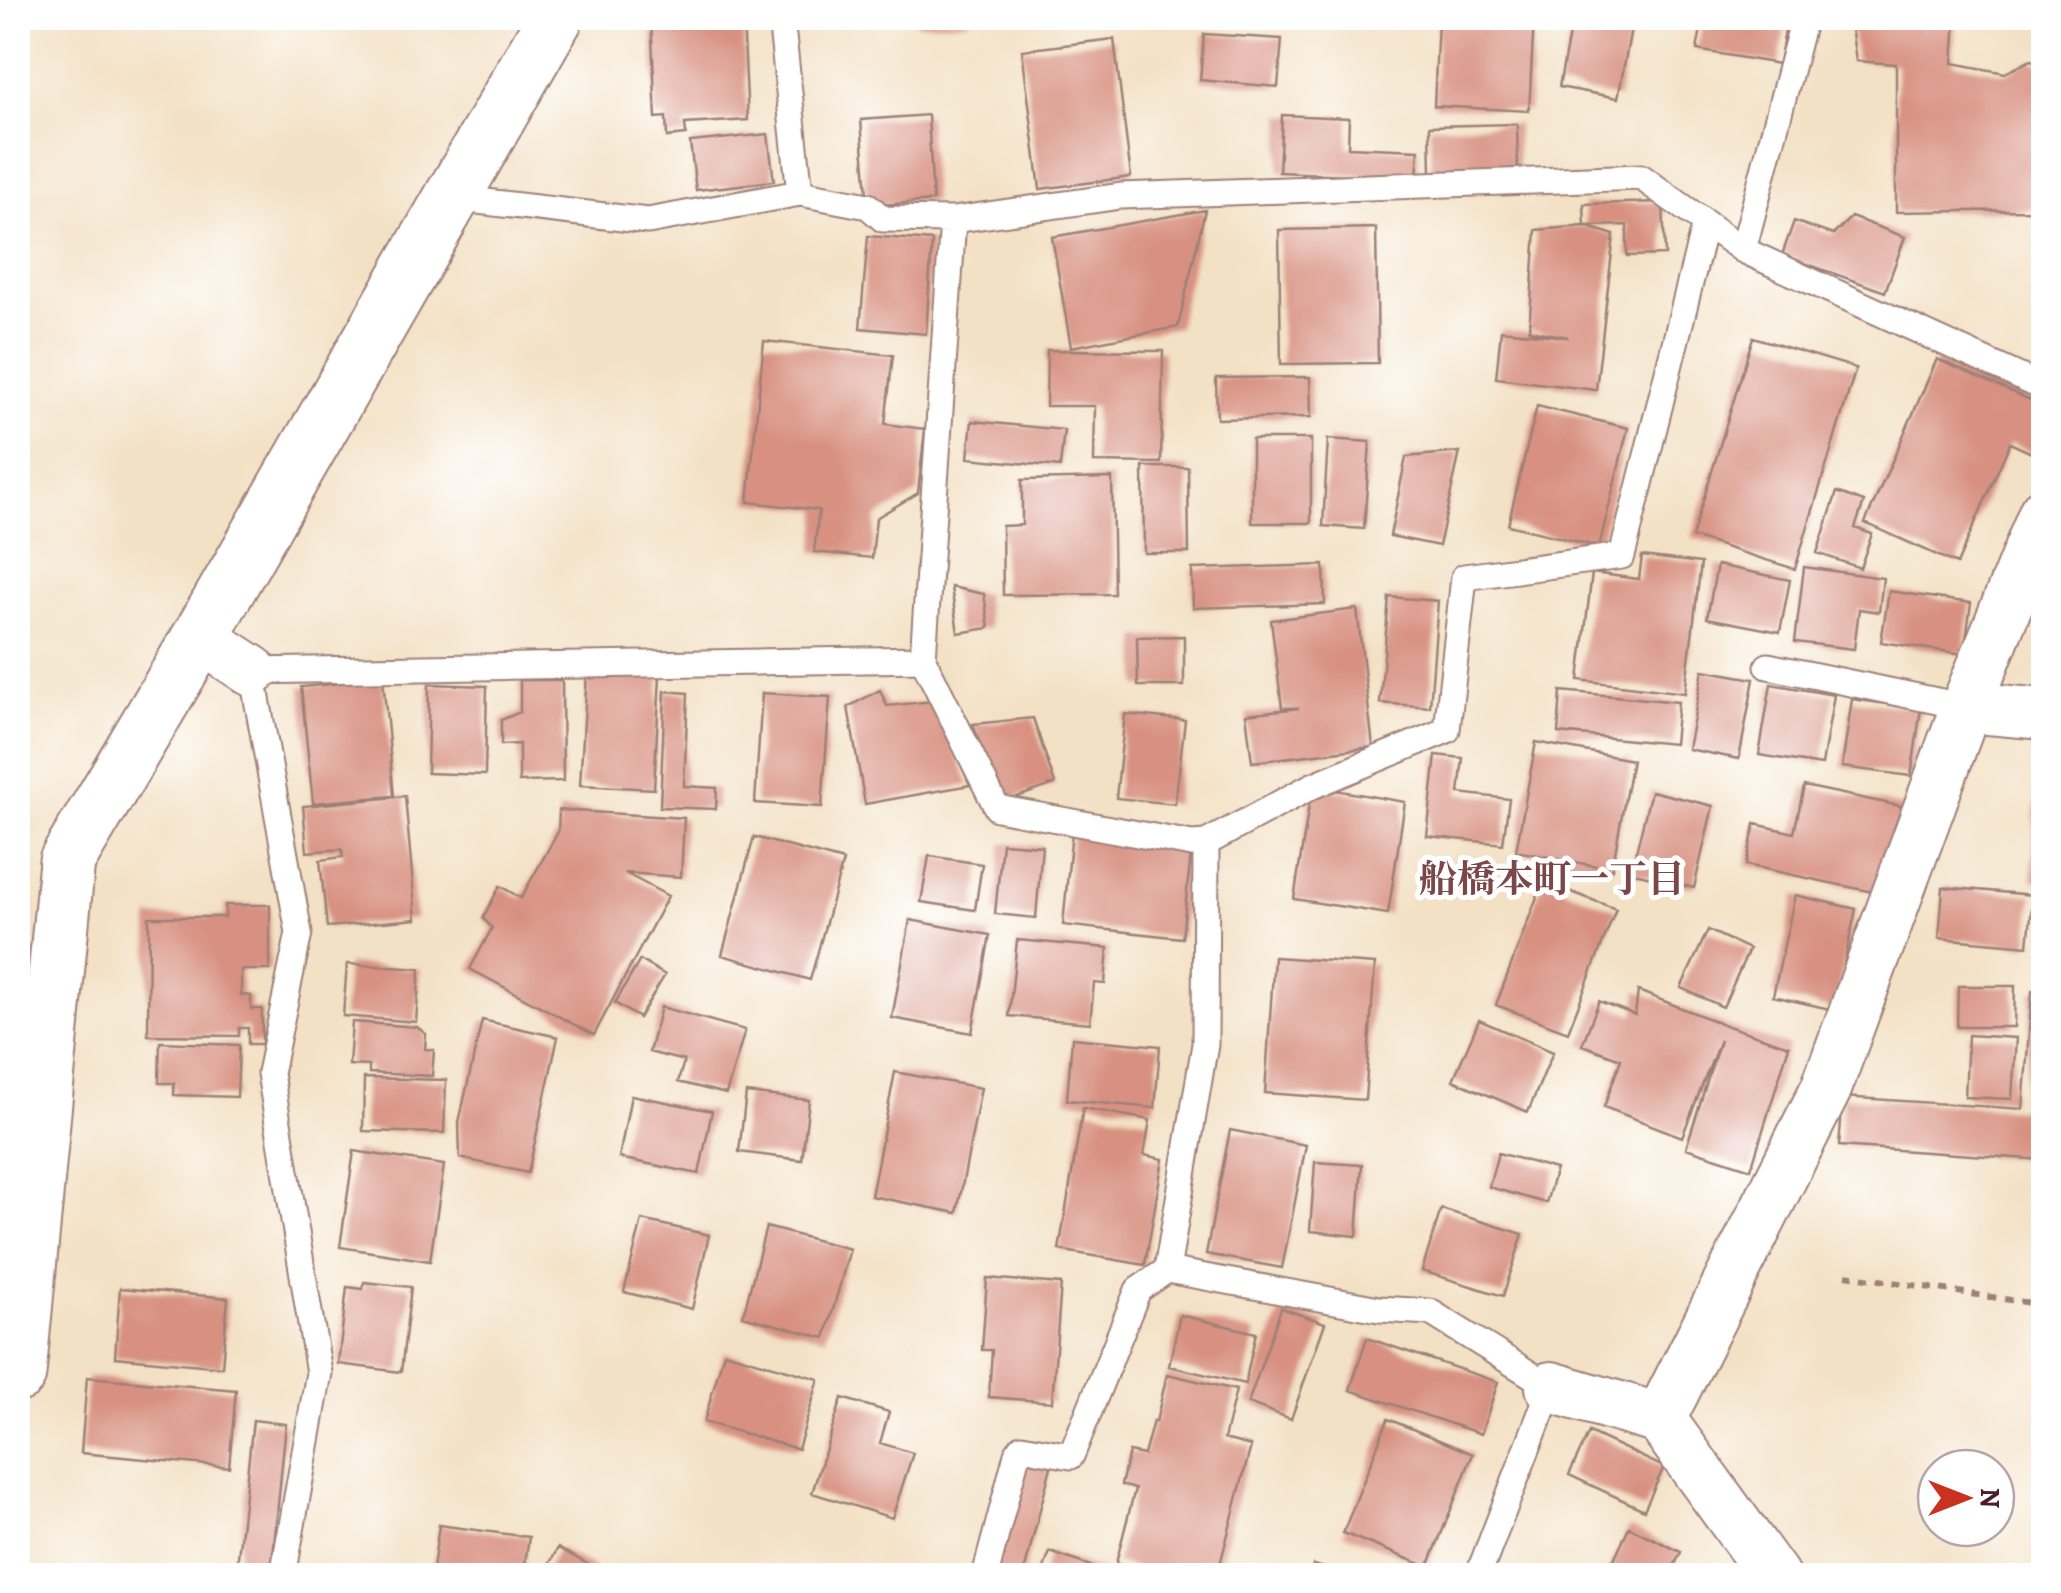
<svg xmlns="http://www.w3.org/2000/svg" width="2061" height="1593" font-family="Alegreya,'Noto Serif JP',serif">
  <rect width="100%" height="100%" fill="#fff"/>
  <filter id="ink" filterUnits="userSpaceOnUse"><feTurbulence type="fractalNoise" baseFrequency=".01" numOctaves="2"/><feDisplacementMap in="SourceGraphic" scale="20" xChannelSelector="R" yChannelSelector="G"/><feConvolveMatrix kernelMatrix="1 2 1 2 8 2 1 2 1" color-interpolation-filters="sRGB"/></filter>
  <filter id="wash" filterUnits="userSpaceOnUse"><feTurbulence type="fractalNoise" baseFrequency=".0048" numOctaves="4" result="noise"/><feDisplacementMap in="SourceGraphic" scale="40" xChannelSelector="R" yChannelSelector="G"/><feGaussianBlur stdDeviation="2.25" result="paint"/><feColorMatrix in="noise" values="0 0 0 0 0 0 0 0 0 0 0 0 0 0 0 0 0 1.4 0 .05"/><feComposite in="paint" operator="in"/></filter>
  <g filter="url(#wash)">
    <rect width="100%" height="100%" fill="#f3e1c5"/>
    <g id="blocks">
      <path fill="#d89181" d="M651,18H743L748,120L685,124L686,135L667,137L666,117L656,118Z
        M917,18H968V22L917,24Z
        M1438,18H1534L1529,111L1434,106Z
        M1572,18H1633L1618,98L1559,87Z
        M1703,18H1787L1779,64L1697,50Z
        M1891,18H1956L1953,63L2005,73L2031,60L2044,65V151L2031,210L1896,212V64L1856,61L1851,26Z
        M1204,34L1282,39L1278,87L1200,80Z
        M1114,39L1131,177L1040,189L1022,50Z
        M928,115L933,201L868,206L861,120Z
        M1282,115L1349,118L1348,147L1419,150L1417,178L1279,172Z
        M1517,124L1518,171L1431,174L1430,126Z
        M768,134L774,181L696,190L690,142Z
        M1663,202L1665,255L1627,256V225L1585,226L1584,204Z
        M1205,210L1178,327L1071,347L1052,237Z
        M1851,217L1905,237L1885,292L1782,255L1794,221L1833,235Z
        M1585,226L1614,235L1596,390L1496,378L1501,330L1568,337L1529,330L1536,230Z
        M1376,228L1378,363L1281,364L1279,230Z
        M868,236L932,241L926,334L860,328Z
        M1753,337L1856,368L1795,569L1692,537Z
        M764,341L893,355L885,424L925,429L918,493L876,518L872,558L814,552L819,510L748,502Z
        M1047,350L1163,351L1161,463L1094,462L1095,406H1046Z
        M1937,359L2044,406V444L2038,456L2010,443L1957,564L1865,523Z
        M1310,377L1311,417L1217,419L1216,378Z
        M1537,406L1628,428L1599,547L1508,525Z
        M972,421L1064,430L1060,467L968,458Z
        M1252,439H1311V523H1252Z
        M1328,439L1370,442L1364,529L1323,526Z
        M1460,452L1439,546L1390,536L1406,457Z
        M1143,467H1188L1189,553H1144Z
        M1112,478L1114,594L1003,595L1002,526L1022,525V480Z
        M1837,492L1864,502L1855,528L1872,534L1860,568L1817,553Z
        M1642,556L1701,563L1685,693L1579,680L1592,573L1639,579Z
        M1324,565L1325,604L1193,608L1192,569Z
        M1717,565L1790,580L1780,632L1707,618Z
        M1804,567L1883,578L1879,612L1859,609L1854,649L1795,642Z
        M951,587L984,594L989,628L958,633Z
        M1889,591L1971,603L1964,654L1881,642Z
        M1389,597L1438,601L1430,707L1380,703Z
        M1357,609L1373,747L1252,762L1246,714L1299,708H1282L1271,620Z
        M1184,636V686H1138L1137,637Z
        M1703,670L1754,679L1739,759L1688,749Z
        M587,673L660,676L654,789L580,785Z
        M383,679L394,796L313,803L301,687Z
        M520,680H562L563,781L519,782V744L501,745V720L520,712Z
        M429,684L487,686L485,775L427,773Z
        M1771,684L1834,695L1822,765L1759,755Z
        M880,690L887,706L933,701L970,785L865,804L848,707Z
        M665,691L688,693L684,786L717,788L716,809L660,807Z
        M1561,691L1678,702L1674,744L1558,733Z
        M762,693L830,697L822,807L755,803Z
        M1852,699L1921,709L1911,776L1842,767Z
        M1125,714L1185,720L1175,804L1116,798Z
        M1033,718L1055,784L1000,803L973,724Z
        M1536,742L1632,760L1612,869L1516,851Z
        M2037,749H2044V882L2032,881Z
        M1436,755L1463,758L1459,793L1509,799L1503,844L1427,836Z
        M1312,786L1405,802L1388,914L1294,899Z
        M1804,786L1905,807L1887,895L1746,865L1755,824L1794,833Z
        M1651,791L1713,806L1694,888L1631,872Z
        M405,796L416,919L327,927L320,860L343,857L342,849L307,852L303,806Z
        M559,810L684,818L681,877L625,873L668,896L594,1035L470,969L492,928L483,918L500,886L521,898L558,832Z
        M1072,831L1192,844L1182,938L1063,925Z
        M754,837L843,861L810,980L722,955Z
        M1002,843L1042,846L1036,918L995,914Z
        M929,856L982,864L975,910L921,902Z
        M1543,881L1616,909L1568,1032L1496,1005Z
        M1943,887L2033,895L2028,946L1939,938Z
        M1795,895L1856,909L1834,1010L1773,996Z
        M225,905H270V970H241V995L251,996V1009H262V1044H248V1028H239V1036L148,1035L149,917H225Z
        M910,920L990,935L972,1033L892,1018Z
        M1708,930L1749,949L1723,1007L1681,988Z
        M1017,940L1108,948L1105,984L1094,983L1090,1023L1009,1016Z
        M1274,957L1375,964L1365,1100L1265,1093Z
        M640,960L665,975L639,1018L615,1003Z
        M347,964L420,969L416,1022L343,1016Z
        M1958,986H2015L2014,1027H1957Z
        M1638,991L1725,1025L1789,1046L1751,1169L1686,1148L1720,1040L1682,1137L1604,1107L1621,1059L1582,1045L1599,1001L1635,1015Z
        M2032,991L2044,992V1160L1839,1146L1843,1097L2023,1109Z
        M661,1007L745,1030L726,1094L678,1082L684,1061L649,1052Z
        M482,1020L558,1037L528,1173L460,1158L459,1122Z
        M1479,1020L1553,1052L1528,1112L1453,1080Z
        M352,1022L417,1027L426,1034L425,1049L434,1050L432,1076L369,1073V1066L349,1065Z
        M1968,1035L2016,1038L2012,1099L1965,1097Z
        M1072,1038L1160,1046L1155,1108L1067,1100Z
        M160,1042L239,1045L237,1097L174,1095V1083H159Z
        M895,1072L981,1088L957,1213L871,1196Z
        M364,1078L446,1080L444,1133L363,1131Z
        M746,1093L809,1100L802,1160L739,1152Z
        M631,1095L712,1111L699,1174L619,1158Z
        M1083,1108L1150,1120L1144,1155L1163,1159L1145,1265L1059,1250Z
        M1230,1130L1306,1145L1282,1268L1206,1254Z
        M354,1151L444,1165L430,1261L340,1247Z
        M1498,1153L1556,1169L1546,1203L1489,1187Z
        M1315,1162L1362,1165L1357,1236L1310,1231Z
        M1441,1209L1523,1234L1503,1296L1422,1271Z
        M642,1220L709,1235L692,1309L624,1292Z
        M766,1227L850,1249L825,1338L743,1316Z
        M987,1278L1061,1284L1052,1402L989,1397L992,1350H982Z
        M364,1282L411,1287L401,1372L338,1364L347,1287L363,1289Z
        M120,1288L228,1298L222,1367L115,1357Z
        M1281,1308L1325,1323L1291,1419L1248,1403Z
        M1180,1315L1256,1333L1245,1384L1169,1366Z
        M1367,1338L1498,1382L1481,1434L1350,1390Z
        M724,1352L819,1379L798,1449L704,1422Z
        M1167,1374L1236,1390L1224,1439L1251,1446L1217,1576H1163L1116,1563L1135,1489L1121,1485L1129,1452L1144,1455L1153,1421L1156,1422Z
        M87,1377L236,1390L229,1467L81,1453Z
        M842,1398L889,1412L880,1443L913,1453L892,1518L812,1493Z
        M1388,1419L1473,1454L1428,1567L1343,1533Z
        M253,1420L286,1424L271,1576H236Z
        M1589,1432L1664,1467L1644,1510L1569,1475Z
        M1017,1454L1052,1463L1023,1576H994Z
        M439,1525L529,1537L523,1576H432Z
        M1629,1527L1681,1552L1669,1576H1606Z
        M558,1548L595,1568L591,1576H543Z
        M1050,1552L1116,1575V1576H1041Z
        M1313,1565L1349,1574V1576H1311Z"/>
    </g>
  </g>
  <g filter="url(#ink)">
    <use href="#blocks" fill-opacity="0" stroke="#9e8078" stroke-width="2.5"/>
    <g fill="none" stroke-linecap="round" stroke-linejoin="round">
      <g stroke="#9e8078" stroke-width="29">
        <path id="service" d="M781,18L800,193L868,206L883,219L953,220L1121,196L1641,177L1743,250L2044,388
          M452,198L648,221L800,193
          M1743,250L1804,18
          M923,659L953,220
          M1768,666L1966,707
          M283,1576L319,1373L270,1073L299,933L252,671L923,659L997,808L1192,844L1206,843
          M985,1576L1017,1454L1022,1447L1071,1456L1138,1290L1167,1270
          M1478,1576L1551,1387L1430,1312L1379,1309L1167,1270L1205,1044L1206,843L1312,786L1447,730L1464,577L1622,556L1705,223"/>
      </g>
      <g stroke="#9e8078" stroke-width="54">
        <path id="minor" d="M200,637L252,671
          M1966,707L2044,714
          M1551,1387L1660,1419L1774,1576
          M1660,1419L1826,1089L1966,707L2044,513"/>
      </g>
      <g stroke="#9e8078" stroke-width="59">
        <path id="tertiary" d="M18,1374L67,861L200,637L555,18"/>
      </g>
      <path stroke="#9e8078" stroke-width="6" stroke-dasharray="8 8" stroke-linecap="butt" d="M1846,1275L2044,1305"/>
      <use href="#service" stroke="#fff" stroke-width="25"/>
      <use href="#minor" stroke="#fff" stroke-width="50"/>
      <use href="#tertiary" stroke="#fff" stroke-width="55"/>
    </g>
  </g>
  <g text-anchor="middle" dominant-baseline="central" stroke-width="10" stroke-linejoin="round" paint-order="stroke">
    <g font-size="38" font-weight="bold" fill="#7c4749" stroke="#fff">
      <text x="1552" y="879">船橋本町一丁目</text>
    </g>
  </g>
  <rect width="2061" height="1593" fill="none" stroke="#fff" stroke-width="60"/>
  <g transform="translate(1966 1498) rotate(90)"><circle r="48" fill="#ffffff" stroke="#b7a5aa" stroke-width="2.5"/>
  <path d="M0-8L18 38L0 25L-18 38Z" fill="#c8321e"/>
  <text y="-15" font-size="28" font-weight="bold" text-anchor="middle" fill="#4a1f2b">N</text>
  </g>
</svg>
